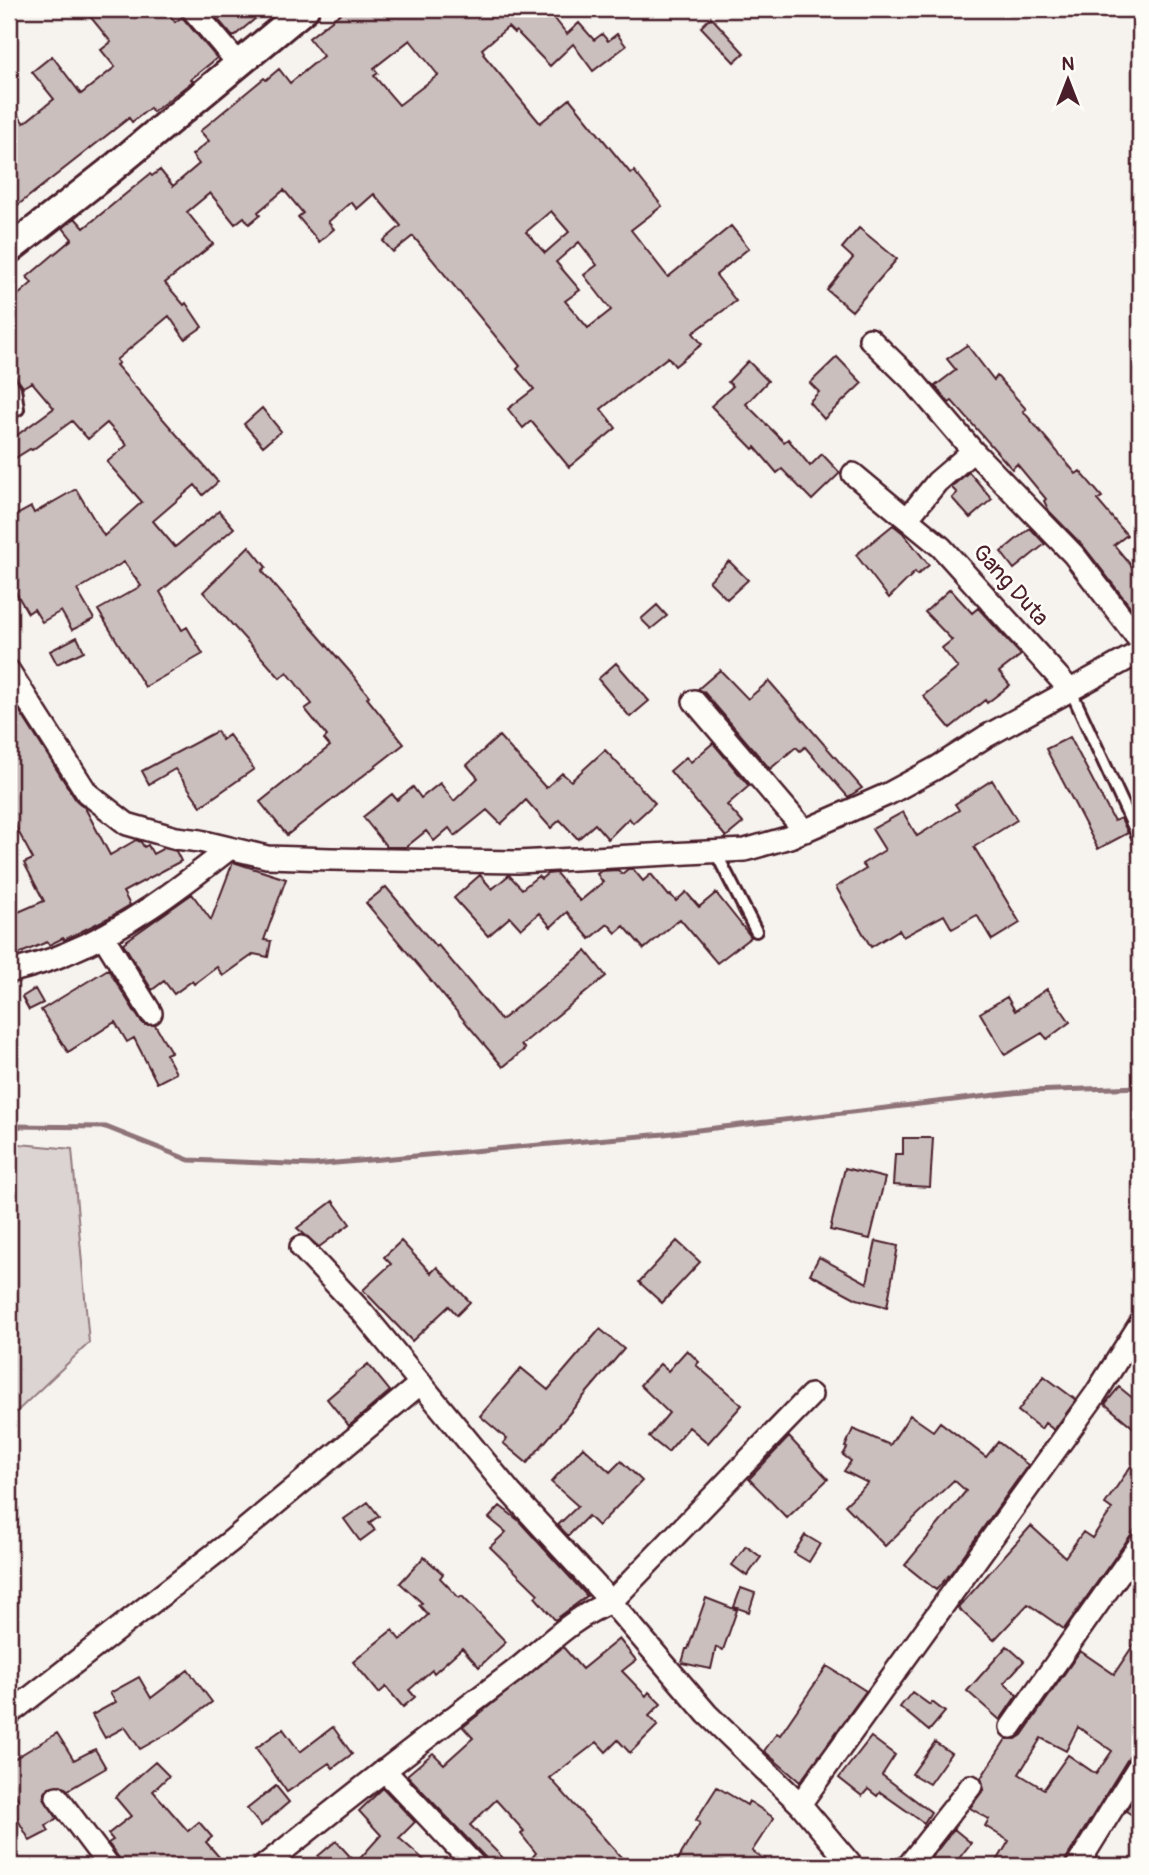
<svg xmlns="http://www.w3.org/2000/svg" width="1149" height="1875" font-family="Pangolin,sans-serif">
  <rect width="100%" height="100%" fill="#f6f3ef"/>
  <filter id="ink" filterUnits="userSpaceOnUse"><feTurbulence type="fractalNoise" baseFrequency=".0143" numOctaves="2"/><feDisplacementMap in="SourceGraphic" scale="14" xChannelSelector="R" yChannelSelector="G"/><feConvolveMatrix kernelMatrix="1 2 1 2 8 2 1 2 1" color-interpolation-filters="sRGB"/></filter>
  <g filter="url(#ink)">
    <path fill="#dcd4d2" stroke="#937a7e" stroke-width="2" d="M9,1143L72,1149L89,1343L9,1419Z"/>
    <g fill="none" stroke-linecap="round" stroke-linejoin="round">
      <path stroke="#8e7378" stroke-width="5" d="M9,1126L106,1127L189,1160L313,1165L664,1134L1031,1091L1140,1087"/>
    </g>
    <path fill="#cbbfbe" stroke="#4a1f2b" stroke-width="2" fill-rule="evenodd" d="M84,9H156L161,16L167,11L175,22L182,17L217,58L191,79L193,81L153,112L150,108L132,122L129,118L9,212V104L24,123L54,99L32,72L52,56L81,94L115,67L101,50L111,42Z
      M209,9H267L233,37Z
      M346,9H547L567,34L579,23L594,40L602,34L608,41L617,34L626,46L593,71L573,44L550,66L516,31L514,33L508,27L482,49L484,52L483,54L540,123L570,99L631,174L634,171L662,206L631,230L668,277L731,226L749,248L716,275L736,301L693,333L702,344L675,366L668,357L601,409L616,428L569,467L531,421L523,428L508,409L534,389L517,369L520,366L413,236L393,252L383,241L401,226L374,194L357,209L351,202L328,222L334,229L319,242L298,217L303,213L284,190L258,212L260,215L249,224L244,217L235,224L210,193L187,212L213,244L165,283L184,305L186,303L202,327L185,339L169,316L116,360L119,363L116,365L218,482L203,495L195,485L153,521L175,547L219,511L234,528L160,592L182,630L187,627L203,654L145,687L98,610L141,586L124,562L77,590L94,619L72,630L61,611L42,622L34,609L28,613L9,581V519L31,507L34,513L76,489L104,536L142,502L107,462L127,445L107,423L88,439L72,421L32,450L30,449L9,462V441L54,408L32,382L23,387L15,376L9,373V303L32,283L27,277L72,239L63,228L75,218L84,228L150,174L152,176L160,170L173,186L199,164L192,155L209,141L200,131L264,78L266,80L279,69L290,83L323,56L309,38ZM410,40L438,75L399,105L374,76L378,73L374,68ZM551,211L569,232L545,253L526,232ZM579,242L597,265L584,275L611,310L588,328L565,301L580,290L556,262Z
      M711,17L744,53L734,62L701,27Z
      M859,228L897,259L852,311L827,290L853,258L842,248Z
      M967,345L994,380L997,376L1026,409L1023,411L1076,474L1080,471L1102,497L1097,500L1127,535L1114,545L1140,576V604L1133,610L1084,547L1049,511L1044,501L1046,499L1017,464L1012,469L952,401L949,403L935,386L956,370L947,359Z
      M837,357L862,383L824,419L809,402L819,392L810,383Z
      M748,361L768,381L746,404L784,442L788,439L810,466L822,454L840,473L812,500L782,469L777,473L755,447L753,449L711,406L733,386L728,382Z
      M262,408L281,431L263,446L244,424Z
      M969,472L992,499L970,518L952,498L957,493L951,487Z
      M893,525L903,533L929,565L917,575L915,572L889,598L856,555Z
      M1030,528L1045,544L1014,569L1001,552Z
      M249,546L266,567L262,571L351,673L369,696L367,698L404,744L287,835L260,802L330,746L324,739L327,736L305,709L312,704L287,672L280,678L203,592Z
      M729,561L748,580L727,599L709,581Z
      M950,589L972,613L978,608L1021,655L999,672L1010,685L987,703L985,700L950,728L923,696L958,668L942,648L952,640L925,612Z
      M657,605L667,616L651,629L641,619Z
      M77,637L84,651L57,664L50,651Z
      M616,663L649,701L630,717L598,679Z
      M720,670L748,699L769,681L862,788L848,797L805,747L800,751L796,747L770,769L704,692L698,689Z
      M17,707L76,800L85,808L110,855L136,840L141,842L144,847L148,845L153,854L164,848L176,851L181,861L123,892L130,905L108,918L64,940L63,938L49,945L47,942L9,958V916L44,901L24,863L33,859L9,814V711Z
      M217,731L222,740L229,735L254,769L201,806L175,769L149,784L142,771Z
      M499,736L546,788L562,773L571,781L605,750L655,803L633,823L629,818L608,839L595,824L578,839L560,820L551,828L526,800L501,824L487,810L455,836L449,828L434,841L426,831L406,847H387L363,817L392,794L397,800L413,787L421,798L440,783L454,801L478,778L467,765Z
      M1070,737L1114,821L1121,818L1128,833L1098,849L1046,749Z
      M713,743L749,786L727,805L743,823L726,837L670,771L686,757L691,762Z
      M992,780L1017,820L974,847L1020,923L992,940L977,915L952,929L944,915L903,937L899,930L871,947L836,887L866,869L862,864L885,850L872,829L903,812L917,836L959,810L955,804Z
      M233,862L286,879L264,940L271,941L268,957L254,954L223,976L217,967L194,984L192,981L174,994L164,981L152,990L123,943L192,894L211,920Z
      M628,869H633L643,881L651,874L669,896L671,895L676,901L686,892L699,907L716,893L751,937L717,963L680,919L644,949L624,926L616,933L608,924L590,939L567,912L551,927L539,913L521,929L510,917L488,936L454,898L480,875L492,889L509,875L522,889L538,876L541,879L547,874L556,873L580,901L603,882L597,874L601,871L618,870L622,874Z
      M386,887L436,947L438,945L501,1020L586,951L606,976L521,1045L525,1049L503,1067L366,903Z
      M108,969L140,1020L145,1025H155L171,1052L166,1054L176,1073L157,1083L134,1038L127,1042L115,1022L68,1052L41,1010Z
      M35,989L43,1003L29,1010L22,997Z
      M1047,989L1070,1022L1047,1039L1042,1033L1005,1055L980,1013L1007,997L1015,1011Z
      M903,1138H933L930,1187L893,1185L895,1154H903Z
      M845,1168L885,1178L870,1239L830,1230Z
      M333,1201L350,1224L319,1247L297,1228Z
      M401,1241L431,1273L437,1267L470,1302L457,1315L449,1306L412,1341L363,1290L391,1264L384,1257Z
      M677,1241L700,1262L662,1303L639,1282Z
      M876,1241L898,1246L887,1307L857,1299L810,1274L819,1257L867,1283Z
      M600,1329L624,1349L527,1463L503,1443L507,1439L480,1416L521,1368L548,1390Z
      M687,1350L699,1362L696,1365L742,1405L708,1443L689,1427L668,1452L649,1437L669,1413L640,1385L660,1364L668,1371Z
      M368,1364L390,1391L349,1426L327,1399Z
      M1044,1376L1076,1400L1054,1430L1045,1423L1041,1429L1018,1411Z
      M1119,1387L1140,1404V1433L1105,1404Z
      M910,1415L933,1431L940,1422L986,1457L998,1442L1028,1465L951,1573L936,1590L905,1565L966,1491L954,1480L885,1546L845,1505L868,1483L844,1471L851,1461L843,1455L847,1448L845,1447L853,1429L890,1445Z
      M789,1437L828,1479L787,1518L749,1479Z
      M583,1447L610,1472L621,1461L642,1481L598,1526L588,1516L568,1536L558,1525L578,1506L551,1482Z
      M1131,1466L1140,1472V1522L1064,1629L1028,1604L994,1640L958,1608L1031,1526L1065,1557L1083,1532L1092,1538L1112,1509L1105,1504Z
      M368,1502L379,1516L369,1523L375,1530L360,1541L344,1519Z
      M500,1506L518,1520L587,1596L555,1620L535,1597L538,1594L490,1547L506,1532L489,1518Z
      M805,1535L820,1544L809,1562L794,1553Z
      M746,1546L761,1557L747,1576L732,1565Z
      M424,1557L443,1574L440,1578L459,1598L462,1596L506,1642L479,1667L462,1648L434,1673L432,1670L409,1690L415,1697L403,1707L386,1687L379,1693L353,1662L392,1630L400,1640L428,1615L419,1605L422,1603L400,1583Z
      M741,1588L755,1593L749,1612L734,1607Z
      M706,1598L737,1610L723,1650L716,1647L711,1669L682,1663L686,1649H688Z
      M1140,1635V1751L1129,1757L1066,1859L1064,1866H994L1009,1841L985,1826L989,1819L970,1808L984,1789L981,1778L1006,1739H1016L1022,1735L1080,1651L1114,1674ZM1078,1727L1112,1751L1096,1774L1068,1755L1044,1789L1019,1774L1041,1738L1066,1751Z
      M619,1639L636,1660L622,1671L646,1696L649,1692L661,1704L649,1716L658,1725L630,1753L618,1740L606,1752L597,1742L550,1778L629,1866H525L536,1853L521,1834L524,1831L496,1800L470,1825L511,1866H488L485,1857L407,1775L433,1753L444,1764L473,1738L463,1727L563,1647L582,1669Z
      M1007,1646L1024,1661L1004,1683L1017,1695L1000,1720L967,1691Z
      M827,1666L866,1691L800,1782L764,1751L777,1733L780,1735Z
      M188,1670L212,1702L176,1729L140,1749L125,1727L105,1738L92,1715L116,1702L110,1693L139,1677L151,1698Z
      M912,1692L930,1705L932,1702L945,1712L929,1731L900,1707Z
      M333,1727L352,1754L333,1768L329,1763L287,1792L256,1748L283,1729L300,1752Z
      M57,1733L74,1760L95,1749L106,1768L68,1790L61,1785L49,1787L45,1793L44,1799L57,1818L46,1826L49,1831L30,1841L10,1806L19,1801L9,1784V1762Z
      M871,1737L895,1755L882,1775L931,1812L924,1823L880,1792L877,1796L868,1789L862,1796L839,1778Z
      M935,1742L951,1753L929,1784L912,1774Z
      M155,1762L169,1776L153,1791L188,1831L199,1822L212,1837L206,1842L227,1866H122L119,1858L108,1843L113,1840L108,1834L131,1816L115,1797Z
      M276,1786L289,1802L261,1826L247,1809Z
      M717,1787L747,1805L749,1801L774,1818L752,1851L773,1866H674L700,1823L696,1820Z
      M383,1788L415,1822L399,1838L431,1866H328L318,1856L336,1841L356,1863L381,1835L359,1811Z
      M1140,1789V1820L1126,1811Z
      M954,1829L971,1843L953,1866H925Z"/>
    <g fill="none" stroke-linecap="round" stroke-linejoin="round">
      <g stroke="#4a1f2b" stroke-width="16">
        <path id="service" d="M9,381L15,388L18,409L9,414
          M1071,691L1140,841
          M715,851L756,931"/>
      </g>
      <g stroke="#4a1f2b" stroke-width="26">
        <path id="minor" d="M192,9L238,63
          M870,339L915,383L973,451L1074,555L1140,641
          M853,474L907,519L937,482L973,451
          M907,519L941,547L1071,691
          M9,671L87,793L127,824L176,838L200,841L267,857L331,859L518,862L745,850L790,837L888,794L936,768L985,737L1140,652
          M694,701L805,831
          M103,936L151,1013
          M9,972C27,967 47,962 65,954C126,929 178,889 229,849
          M301,1247L362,1312L510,1492L611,1602L811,1395
          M9,1714L231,1541L421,1383
          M1011,1727L1140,1544
          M384,1770L475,1866
          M57,1797L109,1866
          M800,1804L1095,1395L1140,1324
          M264,1866C346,1800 428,1736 512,1673C544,1648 572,1617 611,1602L707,1714L800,1804L852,1866
          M908,1866L971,1786
          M1077,1866L1140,1764"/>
      </g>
      <g stroke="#4a1f2b" stroke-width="32">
        <path id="tertiary" d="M9,250L107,173L305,9"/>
      </g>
      <use href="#service" stroke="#fdfcf7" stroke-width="10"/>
      <use href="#minor" stroke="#fdfcf7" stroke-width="21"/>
      <use href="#tertiary" stroke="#fdfcf7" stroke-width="26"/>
    </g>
  </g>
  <g text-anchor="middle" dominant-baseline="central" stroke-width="5" stroke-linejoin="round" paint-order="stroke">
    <g font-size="23" fill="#4a1f2b" stroke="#fdfcf7">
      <text transform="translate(1011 585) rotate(48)">Gang Duta</text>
    </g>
  </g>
  <rect width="1149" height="1875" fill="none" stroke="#fdfcf7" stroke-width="35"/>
  <rect x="18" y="18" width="1114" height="1840" fill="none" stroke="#4a1f2b" stroke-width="2.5" filter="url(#ink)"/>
  <g transform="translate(1068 80)" stroke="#fdfcf7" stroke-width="5" paint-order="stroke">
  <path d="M0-5L12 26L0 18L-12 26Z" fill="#4a1f2b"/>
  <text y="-10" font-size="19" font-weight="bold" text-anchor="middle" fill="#4a1f2b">N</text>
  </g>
</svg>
